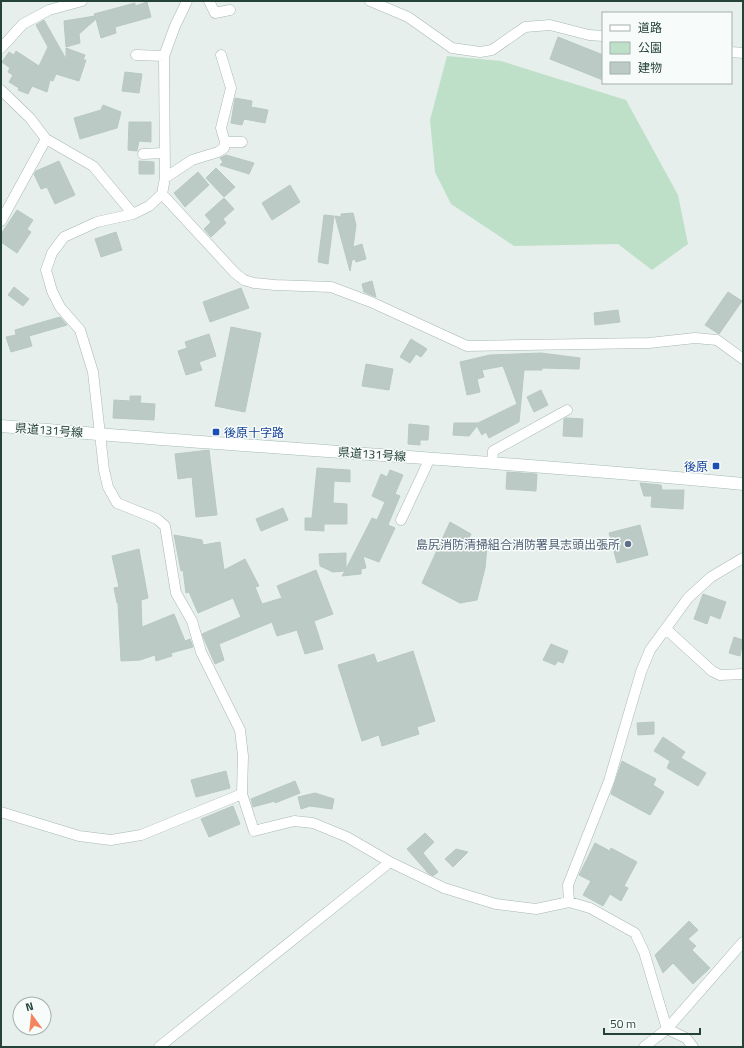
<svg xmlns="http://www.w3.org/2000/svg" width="744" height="1048" font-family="'Titillium Web','Noto Sans JP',sans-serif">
  <rect width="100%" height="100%" fill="#e6efeb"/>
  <path fill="#bfe0c8" d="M447,56L501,61L626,100L678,195L688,244L652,270L618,244L514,246L451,204L435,172L430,120Z"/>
  <path fill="#bbcac4" stroke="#b8c9c2" d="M147,2L151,17L115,27L116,33L101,38L96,19L79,34L80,43L66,47L64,21L95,16L94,14L135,3V6Z
    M44,20L66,59V48L85,55L83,60H86L79,81L56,74L53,81L50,80L47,92L32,86L28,94L18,90L19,88L9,82L13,75L8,72L10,68L2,62L9,52L14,55L16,51L39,66L48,47L36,25Z
    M558,37L603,55V80L550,59Z
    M125,72L142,74L139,93L122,91Z
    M235,98L252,101L251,107L268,110L265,123L244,119L242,125L231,123Z
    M103,105L121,112L117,128L80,139L74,118L101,110Z
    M129,122H151V142L139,141L137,151L128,150Z
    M226,155L254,163L249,174L220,165L223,162L220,158Z
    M59,161L75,195L55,204L47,187L41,189L34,174L36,171Z
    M139,161L154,162V174H139Z
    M216,168L235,187L224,197L206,178Z
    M198,172L209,185L185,207L174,193Z
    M290,185L300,202L272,220L262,203Z
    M224,198L234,209L223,219L226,223L211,237L204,229L211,222L205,215Z
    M17,210L33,220L27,229L31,232L17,253L1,242V234Z
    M353,213L356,225L353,247L362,244L366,259L356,262L355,259L352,260L350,271L335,216L341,217V214Z
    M324,215L334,216L328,264L318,262Z
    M116,232L122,250L101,257L95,239Z
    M372,281L376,297L364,292L362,284Z
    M14,287L29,299L23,306L8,295Z
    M241,288L249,308L210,322L203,302Z
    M728,292L742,301L719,334L705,325Z
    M618,310L620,322L595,325L594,313Z
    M60,317L67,325L29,336L32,346L11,352L6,337L16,335L15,330Z
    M231,327L261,333L245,412L215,406Z
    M209,334L216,356L199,362L202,370L186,375L178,351L187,348L185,342Z
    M411,339L427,349L421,357L416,354L410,363L400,357Z
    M541,353L580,358L579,369L542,368V370H524L519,422L489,438L486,432L482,435L477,426L469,436L453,435L454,423H478L517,404L503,366L482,370L484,377L477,379L480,392L467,395L460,362L490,355Z
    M366,364L393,369L389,390L362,386Z
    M541,390L548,405L534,412L527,397Z
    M130,396H141L140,403L155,404L154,420L113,418L114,400L130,401Z
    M566,418L583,419L582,437L563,436L564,419Z
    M409,424L429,426L428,440H420V445L408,444Z
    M209,450L217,515L196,517L192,477L178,479L175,454Z
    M317,468L350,470V482L334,481L333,503L347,504V524H324V531L305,530V518H312Z
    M390,470L403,475L395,494L400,496L388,525L395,528L379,562L363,556L366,568L361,569V574L342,576L345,571L333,572L320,566L319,554L346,553V569L372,518L377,520L385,502L372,496L381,474L387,477Z
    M507,472L537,474L536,491L506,489Z
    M640,483L661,485L662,490H684L683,509L651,507L652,496H644Z
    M283,508L288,520L261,531L256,519Z
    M450,522L471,534L469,538L487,546L485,568L477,600L460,603L422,583Z
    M640,525L648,555L617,563L609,533Z
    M174,535L202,540L203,545L220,542L224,570L245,559L259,586L255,587L262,604L282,598L277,586L316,570L333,614L314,621L323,649L305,654L297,630L277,636L272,622L219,644L224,660L215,664L202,634L241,617L233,598L198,613L189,592L186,593L183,570L181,571Z
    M139,549L148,598L141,600L142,627L174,614L185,641L190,639L193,647L171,653L172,656L156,661L155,655L140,660L121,661L118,603H117L114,588L119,587L112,556Z
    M703,594L726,602L720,619L710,615L707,624L694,619Z
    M734,637L743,640L740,656L729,653Z
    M551,644L568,651L563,663L558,661L555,665L543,660Z
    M413,651L435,721L417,727L419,734L382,746L379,735L362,741L338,665L374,654L377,663Z
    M654,722V734L638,735L637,723Z
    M663,737L685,752L681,758L706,773L698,786L667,768L670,761L654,751Z
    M622,761L656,779L653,785L664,792L650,815L611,794Z
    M226,771L230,788L196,797L191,780Z
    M295,781L300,793L275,803V801L253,807L251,799Z
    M315,793L334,799L332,809L310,806L301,809L298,797Z
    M233,806L240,824L209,837L201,819Z
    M425,833L434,842L423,853L438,872L433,876L428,873L407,849Z
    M595,843L610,851L611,848L637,862L624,886L628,888L621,901L610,894L603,906L583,895L591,881L579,875Z
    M456,849L468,852L453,867L445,859Z
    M689,921L698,930L688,939L696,946L692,950L710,968L693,984L673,963L663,973L655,955Z"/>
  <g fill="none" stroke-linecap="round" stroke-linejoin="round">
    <g stroke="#a8b8b2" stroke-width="11">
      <path id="minor" d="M187,1L175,26L164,56L165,178L162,194L149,206L133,214L97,222L64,237L52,253L46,270L52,291L60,307L80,330L93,372L104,470L108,487L117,503L157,519L165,526L176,593L192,621L201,652L240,730L243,756L242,794L254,831L294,821L313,823L347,837L390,862L444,888L473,897L496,904L536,909L569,902L590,908L635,933L644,952L667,1029L686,1038L693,1047
        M209,1L215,13L230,10
        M370,1L408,17L452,48L480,52L492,50L525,27L550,25L589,35L603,36
        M1,48L23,24L49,10L82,1
        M731,52L743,53
        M136,55L164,56
        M1,90L30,118L46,139L93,166L133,214
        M225,142H242
        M143,154L164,153
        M165,178L192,160L218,152L224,148L225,142L221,128L231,88L221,55
        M162,194L235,273L244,280L254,283L275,285L331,287L371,302L467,346L649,343L695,338L717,340L743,359
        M1,221L46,139
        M492,462L493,451L567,410
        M401,520L430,458
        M666,629L712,671L720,675L743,674
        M1,812L79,836L111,840L141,835L242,794
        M569,902L568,885L609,781L641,672L650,650L688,598L711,577L743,558
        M159,1047L390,862
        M644,1047L667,1029L743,942"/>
    </g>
    <g stroke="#a4bbb3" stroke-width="13">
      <path id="secondary" d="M1,426C248,448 496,460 743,484"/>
    </g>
    <use href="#minor" stroke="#fff" stroke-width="10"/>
    <use href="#secondary" stroke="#fff" stroke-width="12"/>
  </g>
  <g fill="#1a4fb4" stroke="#f7fbf9" stroke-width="1.5">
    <rect x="212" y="428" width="8" height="8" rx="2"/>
    <rect x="712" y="462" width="8" height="8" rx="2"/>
  </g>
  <circle fill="#5c6f8a" stroke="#f7fbf9" stroke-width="1.5" cx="628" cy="544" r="4"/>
  <g text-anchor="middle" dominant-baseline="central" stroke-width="3" stroke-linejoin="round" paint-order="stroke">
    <g font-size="12" fill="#24423a" stroke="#f7fbf9">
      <text transform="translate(49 430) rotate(4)">県道131号線</text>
      <text transform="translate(372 454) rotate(4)">県道131号線</text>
    </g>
    <g font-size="12" fill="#164399" stroke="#f7fbf9" text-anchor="start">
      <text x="224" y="432">後原十字路</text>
      <text x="708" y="466" text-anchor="end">後原</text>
    </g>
    <g font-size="12" fill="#4e5e75" stroke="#f7fbf9" text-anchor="end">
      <text x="620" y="544">島尻消防清掃組合消防署具志頭出張所</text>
    </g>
  </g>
  <rect width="744" height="1048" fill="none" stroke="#24423a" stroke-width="4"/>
  <rect x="602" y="12" width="130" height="72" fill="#f7fbf9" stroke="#a3b1ad"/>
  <rect x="610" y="25" width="20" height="6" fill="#ffffff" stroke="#a3b1ad"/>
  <text x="638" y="32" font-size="12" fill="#24423a">道路</text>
  <rect x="610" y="42" width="20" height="12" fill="#bfe0c8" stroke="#a3b1ad"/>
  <text x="638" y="52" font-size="12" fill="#24423a">公園</text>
  <rect x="610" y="62" width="20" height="12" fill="#bbcac4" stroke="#a3b1ad"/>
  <text x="638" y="72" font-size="12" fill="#24423a">建物</text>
  <g transform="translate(32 1016) rotate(345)"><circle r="19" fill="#f7fbf9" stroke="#a3b1ad"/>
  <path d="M0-3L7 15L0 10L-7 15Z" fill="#f4845f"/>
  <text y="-6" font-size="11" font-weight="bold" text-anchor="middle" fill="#24423a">N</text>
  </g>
  <path d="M604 1028v6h96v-6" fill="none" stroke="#24423a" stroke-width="2"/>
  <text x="610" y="1028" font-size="12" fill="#24423a" stroke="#f7fbf9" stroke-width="3" paint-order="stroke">50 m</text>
</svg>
